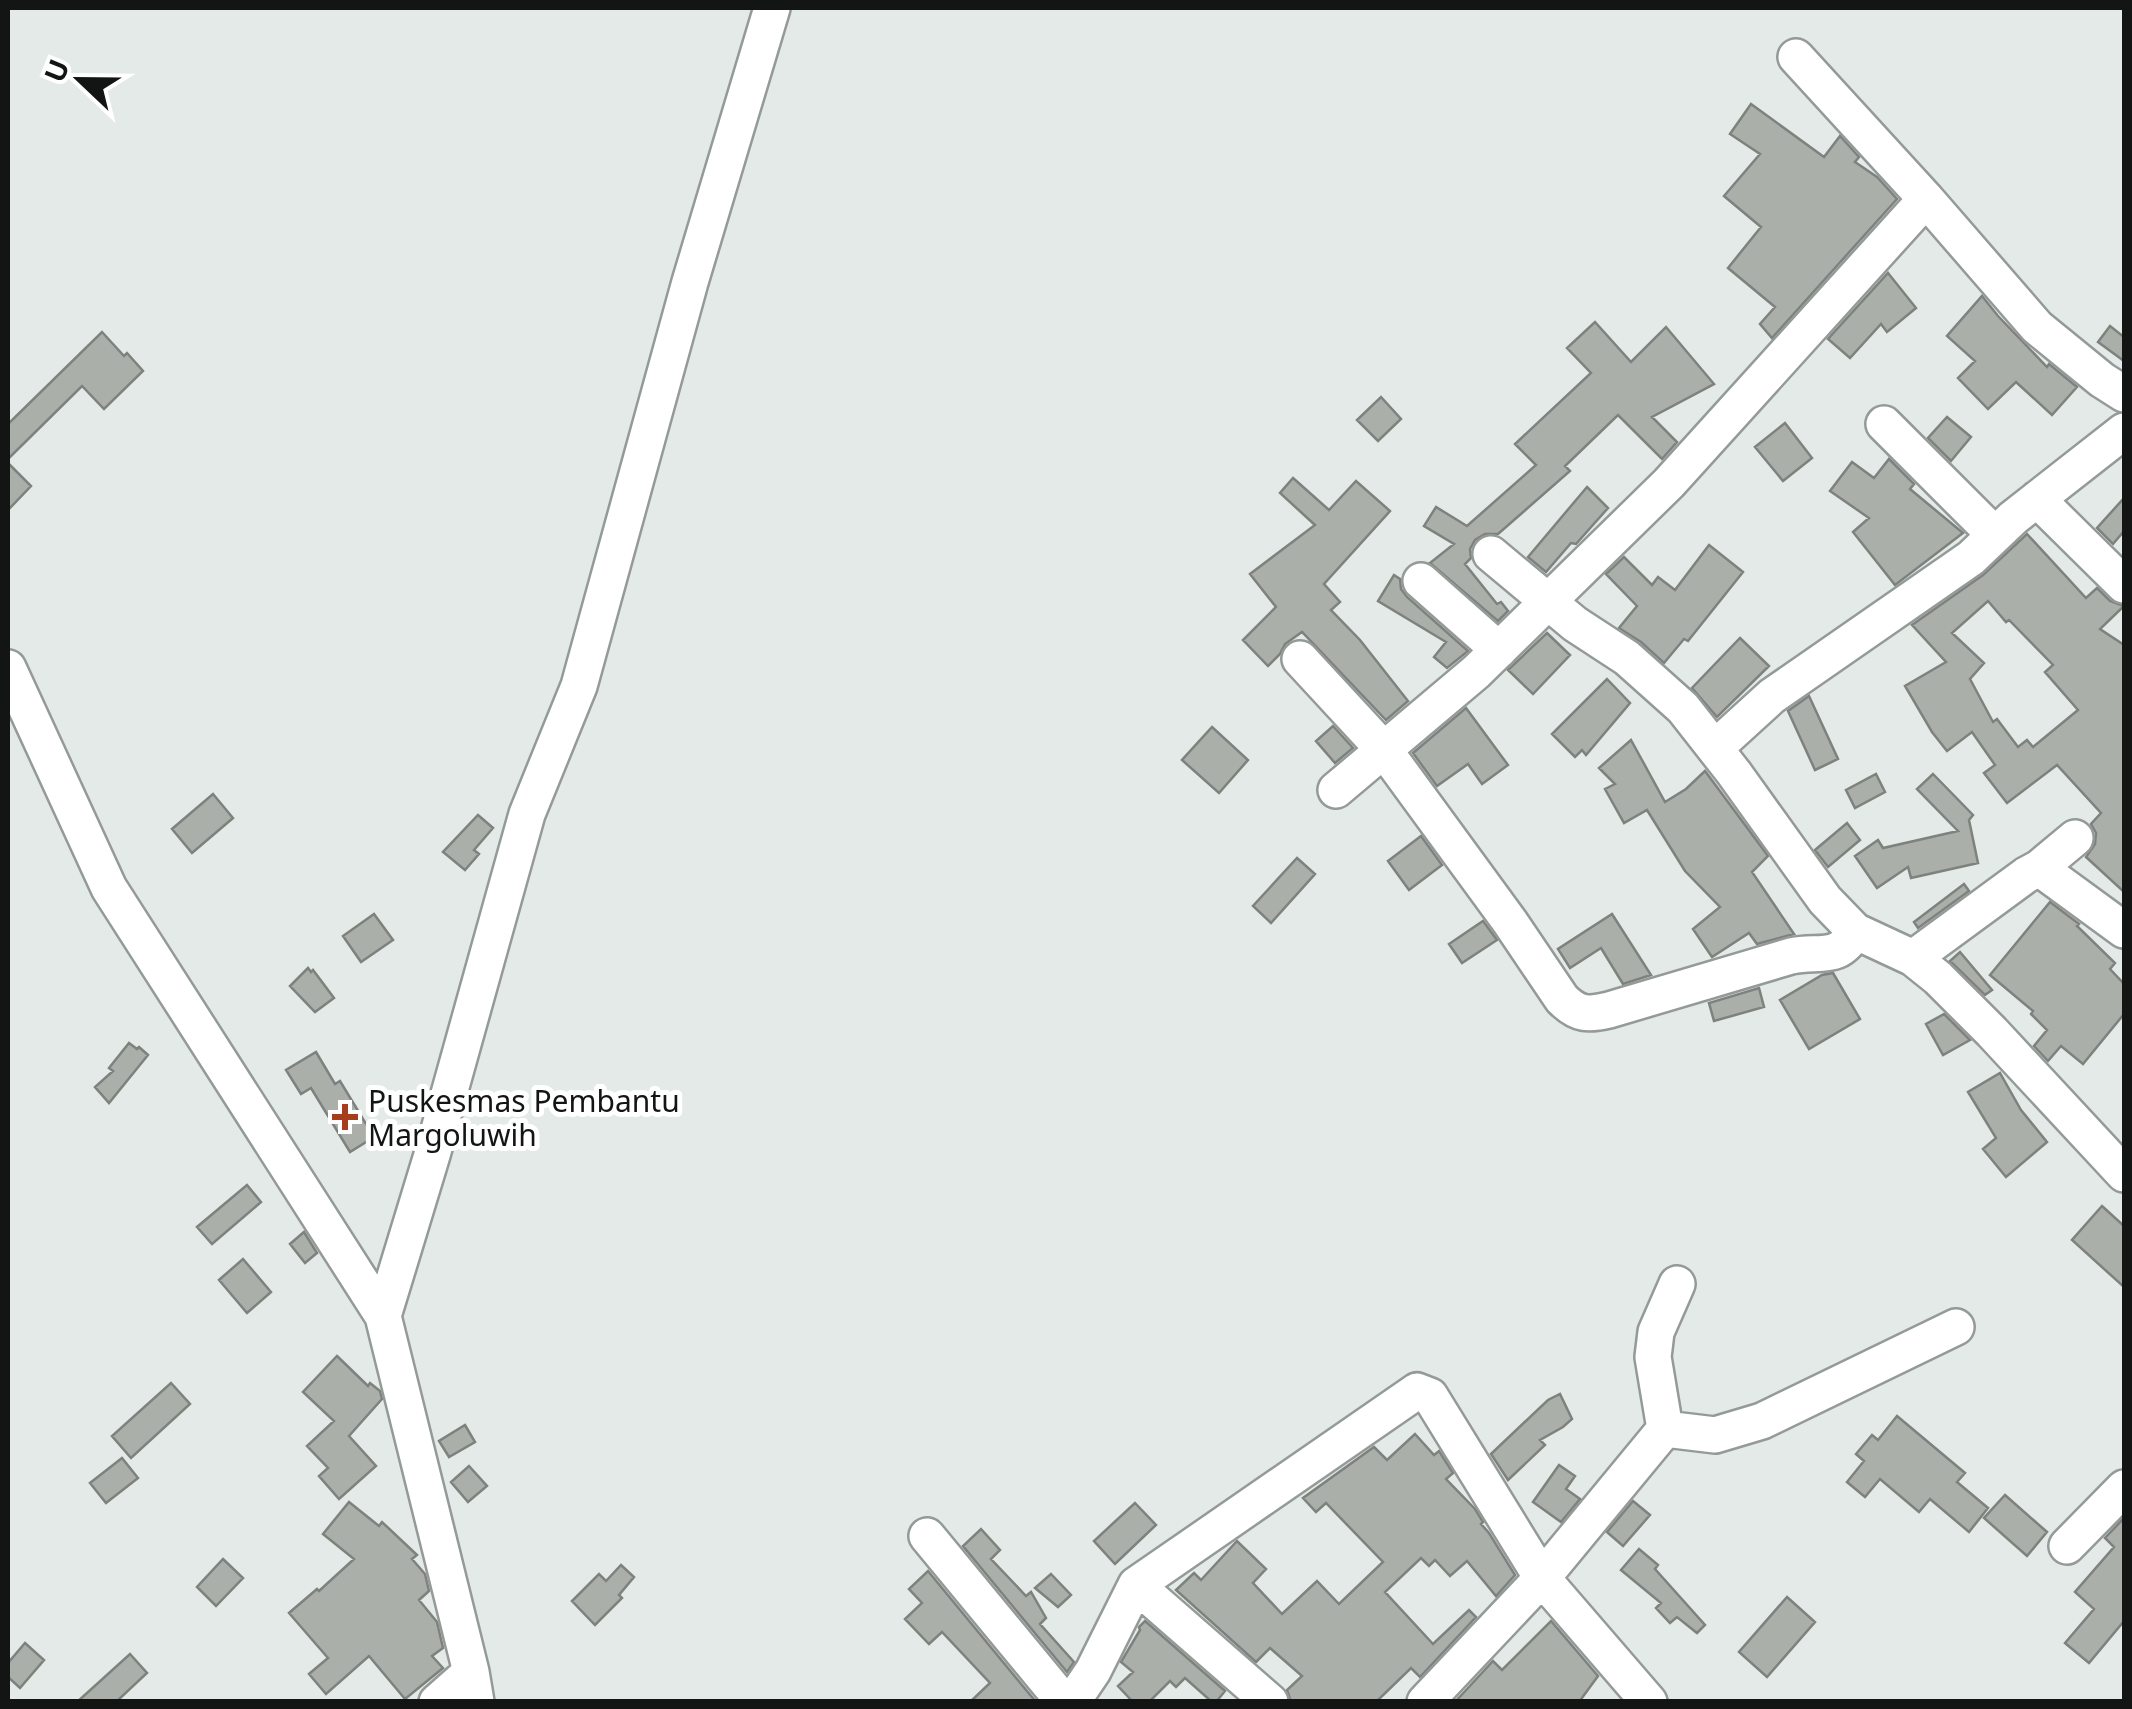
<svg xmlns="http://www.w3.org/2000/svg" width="2132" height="1709" font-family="'Noto Sans',sans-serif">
  <rect width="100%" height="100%" fill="#e3eae7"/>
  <path fill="#abafaa" stroke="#7e827e" stroke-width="2.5" fill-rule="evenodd" d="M1751,104L1824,157L1840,136L1859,157L1855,162L1877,177L1897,199L1772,338L1760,324L1775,307L1728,268L1761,227L1724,196L1760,154L1730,134Z
    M1888,273L1916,308L1887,332L1881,324L1850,358L1828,339Z
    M1982,296L1998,316L2047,367L2049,364L2077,387L2052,415L2016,382L1988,409L1958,378L1975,361L1947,336Z
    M1595,322L1631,362L1666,327L1714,384L1652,417L1677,442L1662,459L1618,415L1565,466L1570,471L1498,534H1485L1475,540L1470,549L1471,558L1465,564L1497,604L1501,602L1508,611L1498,621L1430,563L1454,544L1424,526L1436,507L1467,526L1536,465L1515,444L1591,373L1567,348Z
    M2110,326L2124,337V361L2098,342Z
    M102,332L124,356L127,353L143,371L104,409L82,386L8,459V424Z
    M1381,397L1401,419L1378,441L1357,420Z
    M1947,417L1971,437L1951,461L1928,438Z
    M1785,423L1812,458L1783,481L1755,447Z
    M1889,459L1914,484L1910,489L1963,533L1895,585L1853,532L1869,518L1830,491L1852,462L1874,478Z
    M8,463L31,486L8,510Z
    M1293,478L1329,510L1356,481L1390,511L1324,584L1340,602L1331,610L1360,640L1408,701L1386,720L1302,632L1285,644L1280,654L1268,666L1243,640L1276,607L1250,574L1315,525L1280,493Z
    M1587,487L1608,508L1576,544L1571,543L1546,572L1528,557Z
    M2124,498V531L2113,544L2097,528Z
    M2027,534L2086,598L2097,588L2110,601L2124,606L2100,629L2124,645V892L2086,857L2095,844L2096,833L2091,824L2101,813L2057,765L2007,803L1984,773L1995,765L1972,732L1947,751L1932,732L1905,686L1946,662L1912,625L1983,575ZM1988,601L2006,622L2009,620L2053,665L2045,672L2078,710L2033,747L2027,740L2018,747L1997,719L1993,722L1970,679L1984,663L1952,633Z
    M1709,545L1743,572L1688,641L1684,639L1664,663L1641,642L1619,628L1637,606L1606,574L1624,557L1652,585L1658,577L1675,590Z
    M1394,575L1400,579L1401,589L1407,597L1468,651L1447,668L1434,657L1446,642L1378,601Z
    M1547,633L1570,655L1533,694L1508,670Z
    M1740,638L1769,666L1717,717L1692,688Z
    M1607,679L1630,703L1586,755L1582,750L1575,757L1552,734Z
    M1809,696L1838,759L1815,770L1788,711Z
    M1466,708L1508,765L1482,784L1468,764L1437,786L1413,753Z
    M1333,726L1353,748L1335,763L1316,741Z
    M1212,727L1248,760L1219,793L1182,760Z
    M1631,740L1665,802L1686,789L1705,771L1768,856L1752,872L1794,934L1757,944L1749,933L1712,957L1693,929L1720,907L1685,871L1647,810L1624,823L1605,789L1615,784L1599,768Z
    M1876,774L1885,792L1855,808L1846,790Z
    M1933,774L1973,815L1969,820L1978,863L1911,878L1908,867L1877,888L1855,856L1878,840L1883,848L1958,831L1917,789Z
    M213,794L233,818L192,853L172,829Z
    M478,815L493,828L474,850L479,854L465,870L443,852Z
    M1847,823L1860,840L1828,867L1815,850Z
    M1421,836L1442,865L1409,890L1388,861Z
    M1297,858L1315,874L1271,923L1253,906Z
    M1964,884L1969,891L1918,928L1914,922Z
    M2050,902L2079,924L2077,926L2115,963L2110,969L2124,984V1014L2083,1064L2061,1046L2048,1061L2034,1046L2047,1030L2031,1014L2033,1011L1990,975Z
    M374,914L393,940L361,962L343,936Z
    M1612,914L1651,975L1623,984L1601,948L1570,968L1558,949Z
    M1483,921L1497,940L1462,963L1449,944Z
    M1960,952L1992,990L1985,995L1950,961Z
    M308,968L311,972L313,970L334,998L315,1012L290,986Z
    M1833,973L1860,1019L1809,1049L1780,1000L1822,975Z
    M1759,988L1764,1007L1714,1021L1709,1003Z
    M1944,1014L1970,1040L1943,1055L1926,1024Z
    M129,1043L137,1049L139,1047L148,1055L109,1103L95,1087L113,1071L109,1068Z
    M316,1052L335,1084L340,1081L374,1137L350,1152L311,1088L301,1094L286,1070Z
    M2000,1073L2021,1110L2047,1142L2006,1177L1983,1149L1996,1138L1968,1092Z
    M247,1185L261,1202L212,1244L197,1227Z
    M2102,1206L2124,1226V1287L2072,1240Z
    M304,1232L317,1253L305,1263L290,1244Z
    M243,1259L271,1292L247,1313L219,1280Z
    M337,1356L368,1386L370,1383L380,1391L382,1399L349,1436L376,1466L339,1499L319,1476L328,1468L307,1446L334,1421L303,1392Z
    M171,1383L190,1404L131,1458L112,1436Z
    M1560,1394L1572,1419L1563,1427L1540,1440L1545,1445L1508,1480L1491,1454L1548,1400Z
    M1897,1416L1965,1473L1957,1482L1988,1508L1969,1532L1930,1499L1919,1512L1880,1479L1865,1497L1847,1482L1864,1461L1856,1454L1872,1435L1878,1440Z
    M465,1425L475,1442L449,1457L439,1441Z
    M1415,1434L1434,1455L1439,1451L1453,1473L1446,1479L1475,1509L1483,1522L1481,1524L1489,1533L1515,1575L1496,1596L1467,1561L1450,1576L1435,1560L1429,1566L1421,1558L1385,1592L1433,1644L1469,1610L1476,1617L1420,1677L1411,1668L1376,1702H1291L1287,1690L1302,1676L1270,1648L1256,1662L1176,1590L1194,1573L1201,1580L1237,1541L1266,1569L1253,1583L1282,1614L1317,1581L1339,1604L1383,1562L1326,1503L1316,1512L1303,1498L1374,1447L1387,1460Z
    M122,1458L138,1478L106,1503L90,1483Z
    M1559,1465L1575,1476L1566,1489L1580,1499L1561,1522L1533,1502Z
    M469,1466L487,1486L468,1502L451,1482Z
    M2005,1495L2047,1532L2027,1556L1984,1518Z
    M1633,1501L1650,1515L1623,1546L1607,1532Z
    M349,1502L379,1526L382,1522L417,1555L412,1559L425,1574L429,1591L419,1600L437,1622L443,1648L432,1656L443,1668L405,1699L369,1656L326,1694L309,1674L328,1658L289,1613L317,1589L319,1591L354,1559L323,1534Z
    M1135,1503L1156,1525L1115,1564L1094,1541Z
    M2124,1518V1621L2089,1663L2065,1643L2094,1609L2075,1592L2114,1547L2105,1538Z
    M981,1529L1000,1550L991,1559L1026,1596L1031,1592L1046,1618L1040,1624L1074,1662L1067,1672L963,1546Z
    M1639,1549L1658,1565L1655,1569L1705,1625L1697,1633L1677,1617L1670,1623L1656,1608L1661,1603L1621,1570Z
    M223,1559L243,1578L216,1606L197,1587Z
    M621,1565L634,1577L619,1595L622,1598L595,1625L572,1601L599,1574L606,1581Z
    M928,1571L1036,1702H970L990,1683L942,1632L929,1644L905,1619L922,1603L909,1589Z
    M1051,1574L1071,1595L1058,1607L1035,1588Z
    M1787,1597L1815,1622L1767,1677L1739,1652Z
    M1145,1621L1225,1691L1216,1702H1212L1185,1678L1176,1687L1170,1681L1149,1702H1133L1118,1686L1133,1672L1121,1662L1140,1630L1139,1627Z
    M1551,1621L1598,1676L1579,1702H1455L1493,1661L1502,1670Z
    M25,1643L44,1660L20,1688L8,1677V1663Z
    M130,1654L147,1673L116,1702H77Z"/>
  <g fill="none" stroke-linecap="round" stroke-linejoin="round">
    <g stroke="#949a98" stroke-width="40">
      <path id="minor" d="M1796,57L1926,199L2037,327L2102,380L2124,394
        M1884,424L1995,535
        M2037,499L2124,585
        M1491,554L1575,624L1627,658L1683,708L1734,773L1825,900L1855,931L1913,958L1938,978L1992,1032L2124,1174
        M1421,581L1499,650
        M1300,659L1385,751L1510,922L1562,999C1578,1015 1588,1015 1609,1010L1791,956C1820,950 1839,962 1855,931
        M8,668L109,888L383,1316L471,1672L476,1702
        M1715,748L1772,696L1971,558L2013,518L2124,431
        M1336,790L1476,672L1669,483L1926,199
        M2039,868L2075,838
        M1913,958L2026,875L2039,868L2124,930
        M383,1316L432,1155L527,814L579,686L690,282L772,8
        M1665,1429L1653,1357L1656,1332L1677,1284
        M927,1536L1064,1702
        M2067,1546L2124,1488
        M1136,1585L1270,1702
        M437,1702L471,1672
        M1072,1702L1093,1671L1136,1585L1417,1391L1430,1396L1542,1578L1649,1702
        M1425,1702L1542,1578L1665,1429L1715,1435L1762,1421L1956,1327"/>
    </g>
    <use href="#minor" stroke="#fff" stroke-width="35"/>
  </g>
  <path fill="#a63e1d" stroke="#fff" stroke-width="4" d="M340 1102h10v10h10v10h-10v10h-10v-10h-10v-10h10z"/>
  <g text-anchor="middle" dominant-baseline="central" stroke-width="10" stroke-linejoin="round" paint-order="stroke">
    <g font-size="30" fill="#121514" stroke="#fff" text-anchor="start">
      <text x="368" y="1100">Puskesmas Pembantu<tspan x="368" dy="34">Margoluwih</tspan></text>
    </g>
  </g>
  <rect width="2132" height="1709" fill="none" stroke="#121514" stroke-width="20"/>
  <g transform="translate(80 80) rotate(292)" stroke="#ffffff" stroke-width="8" paint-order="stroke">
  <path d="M0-8L18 38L0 25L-18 38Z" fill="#121514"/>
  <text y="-15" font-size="28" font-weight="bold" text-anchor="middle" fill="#121514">U</text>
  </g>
</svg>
